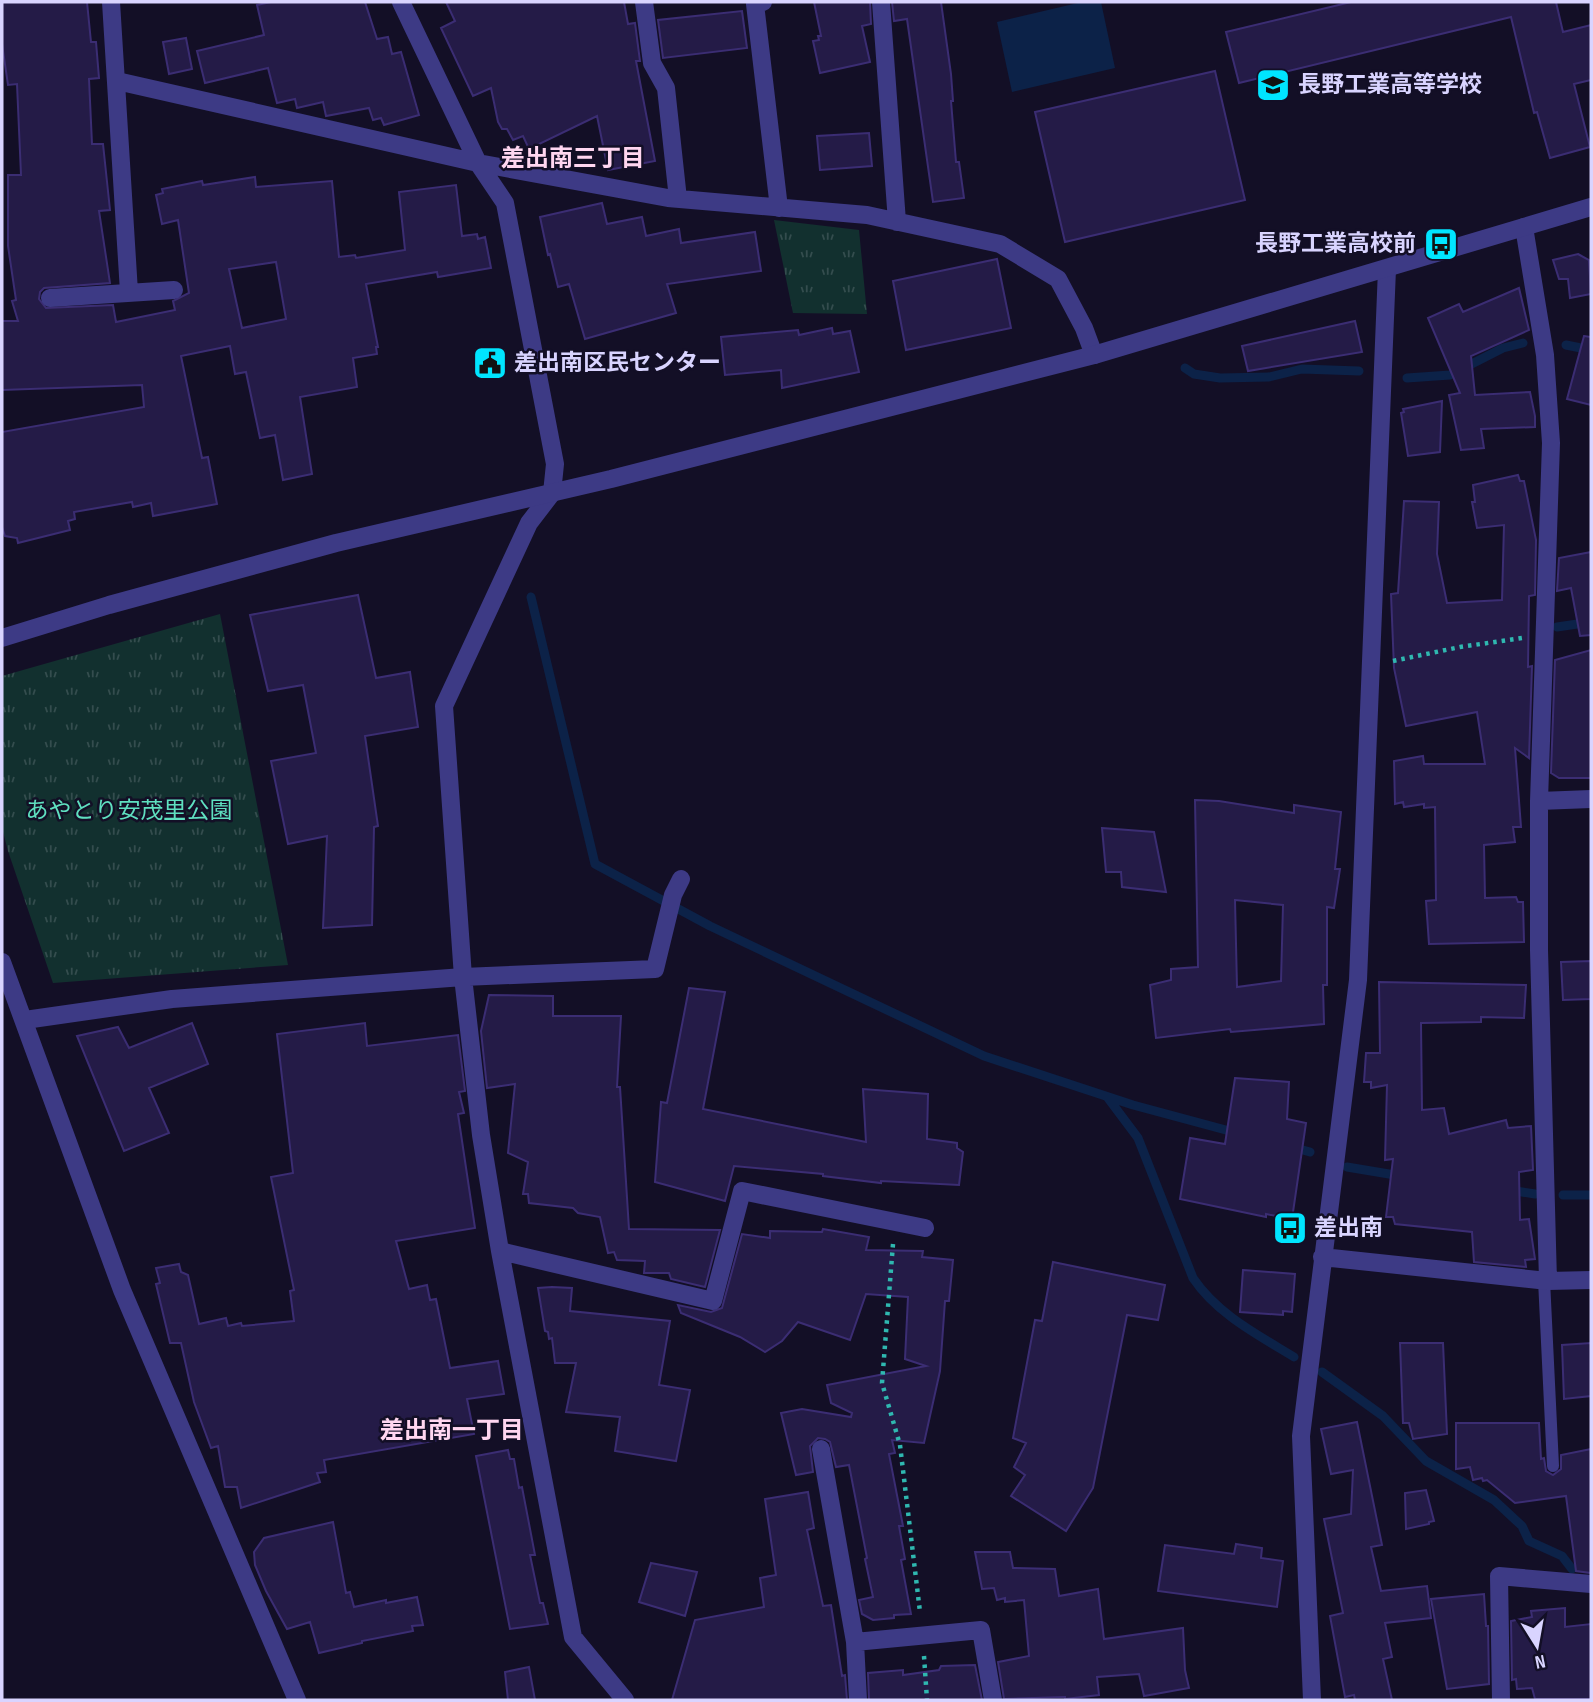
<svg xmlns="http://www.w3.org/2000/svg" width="1593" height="1702" font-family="'Sofia Sans Condensed','Noto Sans JP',sans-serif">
  <defs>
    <pattern id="park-tufts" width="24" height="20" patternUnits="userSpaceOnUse" patternTransform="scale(1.75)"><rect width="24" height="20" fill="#12302f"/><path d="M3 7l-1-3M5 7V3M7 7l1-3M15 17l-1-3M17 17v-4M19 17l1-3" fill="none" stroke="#344d4e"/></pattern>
  </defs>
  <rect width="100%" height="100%" fill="#130f26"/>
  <path fill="url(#park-tufts)" d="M774,220L859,230L867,314L793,313Z
    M220,614L288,965L53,983L8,851L2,828V676Z"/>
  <path fill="#0c2248" d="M1082,2H1101L1115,68L1012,92L997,22Z"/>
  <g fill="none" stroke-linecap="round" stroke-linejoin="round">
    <path stroke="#0c2248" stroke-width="9" d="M1566,345L1591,350
      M1185,368L1194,374L1220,378L1269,377L1302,369L1359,371
      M1407,378L1450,375L1503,348L1523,343
      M531,597L595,864L710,926L984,1056L1133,1105L1237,1133
      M1557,627L1591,622
      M1108,1098L1138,1138L1193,1278C1217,1314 1258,1335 1294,1357
      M1292,1147L1310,1152
      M1347,1167L1401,1176
      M1509,1190L1535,1194
      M1563,1195H1591
      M1322,1372L1383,1416L1426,1461L1494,1500L1522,1526L1529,1541L1562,1556L1572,1569"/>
  </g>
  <path fill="#241b47" stroke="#3b2d73" stroke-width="2" fill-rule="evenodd" d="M2,2H87L91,42H96L99,78L89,79L92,144H103L110,210L99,211L110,283L44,288L40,292L39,299L46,308L113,305L116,322L175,310L173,301L189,293L178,220L162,224L156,195L163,193L162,189L202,181L203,185L255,177L256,187L332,181L339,257L355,255L356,258L405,250L399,192L456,185L462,236L477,234L478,239L485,237L491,268L438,277L437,272L366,284L378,347H376L377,354L353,358L357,387L300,397L312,474L283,480L275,435L260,438L246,372L235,374L230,346L181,356L202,458L208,457L217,504L153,516L151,503L133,507L132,502L74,512L75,519L68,521L70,530L18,543L17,538L5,536L2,527V432L144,407L142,385L2,390V321H18L12,301L16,300L8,246V175H21L17,84L8,85L2,44ZM276,262L286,319L242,328L229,269Z
    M271,2H365L377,39L388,37L392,54L401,52L419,115L384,125L381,118L373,120L369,108L326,116L323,102L297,108L295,99L277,103L268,68L205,83L197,51L264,35L257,5Z
    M446,2H624L628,24L635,23L640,61H636L655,161L608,170L597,116L529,149L523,136L513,140L507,129H502L498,122L491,88L473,96L441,28L455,21Z
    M814,2H870L871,24L862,26L870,62L820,73L813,41L819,40L818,36H821Z
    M892,2H941L951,74L953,101H951L956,162H959L964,198L933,202L907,19L894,21Z
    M1351,2H1556L1563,32L1591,25V80L1574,84L1590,147L1550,158L1537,112L1534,113L1511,17L1239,83L1226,32Z
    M742,11L747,48L663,58L658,20Z
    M186,38L192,69L169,74L163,42Z
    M1215,71L1245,200L1065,242L1035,112Z
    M869,133L872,166L820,170L817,136Z
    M602,203L607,224L642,217L646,236L679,229L681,243L755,232L761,271L667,284L676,313L585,339L569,284L558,287L550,254L548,255L540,217Z
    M1578,254L1589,260L1591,294L1570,298L1568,279H1559L1553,260Z
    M997,259L1011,328L906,350L893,281Z
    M1519,288L1529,330L1471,356L1475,395L1530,392L1535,416V427L1481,429L1484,448L1461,450L1449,395L1460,393L1428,318L1459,304L1463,312Z
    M1355,321L1362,352L1248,371L1242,346Z
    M832,328L833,334L850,331L859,372L782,388L781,370L725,375L721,337L798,330L799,335Z
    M1584,336L1591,337V405L1567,399Z
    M1442,401L1440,452L1408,456L1401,413L1404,412L1403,409Z
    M1518,475L1520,481H1524L1536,540L1535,595L1529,596L1528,667L1532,666L1529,758L1515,748L1521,827H1513L1515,842L1484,845L1485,898L1516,897L1518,902H1523L1524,942L1429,944L1426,901L1436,900L1435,807L1424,808V804L1404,807L1403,802L1395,804L1394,761L1423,756L1424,764H1485L1477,712L1406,726L1394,668L1391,594L1398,593L1404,501L1439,502L1437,554L1447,603L1502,600L1504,525L1477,528L1472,502H1475L1473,485Z
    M1591,552V635L1580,636L1571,588L1557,591L1559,558Z
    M358,595L376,678L410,672L418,727L365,736L378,826L374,827L372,925L323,928L327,836L288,844L271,761L316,753L303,685L268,691L250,615Z
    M1591,650V778H1559L1551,773L1555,660Z
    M1195,800L1219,801L1294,813V805L1341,812L1335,869H1340L1334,908L1327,907V985H1323L1324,1024L1231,1032L1230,1029L1156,1038L1150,985L1171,980V969L1198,967ZM1235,900L1283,905L1281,981L1237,987Z
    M1102,828L1154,832L1166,892L1122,887L1121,872H1106Z
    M1591,961V999L1563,1000L1561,962Z
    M1379,982L1526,985L1524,1018L1481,1017V1022L1421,1023L1422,1110L1444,1108L1449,1134L1506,1120L1508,1128L1531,1126L1533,1170L1519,1172L1520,1220L1529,1219L1535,1259L1525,1260L1526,1267L1474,1262L1472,1232L1395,1224L1393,1217H1386L1393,1159L1385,1160L1387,1085L1371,1088V1082H1364L1366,1053H1380Z
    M689,988L725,992L703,1109L866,1142L863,1089L928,1094L927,1139L957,1143V1148L963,1152L959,1185L881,1181V1183L823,1176V1174L734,1166L725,1201L655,1182L661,1102L667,1103Z
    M489,995L553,996V1016H621L617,1087H620L629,1229L720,1230L705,1287L671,1279L669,1273H644L645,1261L617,1260L614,1252L608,1253L600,1217L578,1213L573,1208L529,1203L528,1194H523L528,1162L508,1153L515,1084L487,1088L481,1031Z
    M192,1023L208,1064L149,1088L169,1133L124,1151L77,1036L118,1027L129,1048Z
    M365,1023L367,1046L458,1035L465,1091L459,1092L464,1113L458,1114L475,1228L396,1241L409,1289L427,1285L430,1300L436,1299L450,1368L498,1361L504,1394L467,1399L474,1434L324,1460L326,1472L317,1473L320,1482L241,1508L237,1487H225L218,1446L211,1448L194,1402L181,1343H170L156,1284L160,1283L156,1268L179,1264L181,1272L188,1275L199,1324L226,1318L228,1326L241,1323L242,1326L294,1321L290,1291L294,1290L271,1177L293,1173L277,1034Z
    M1235,1078L1289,1082L1287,1119L1306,1123L1292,1219L1266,1214V1217L1180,1199L1190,1138L1225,1144Z
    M823,1229L869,1237L866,1250L923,1251L922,1257L953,1260L949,1301H945L940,1371L924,1443L892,1440L895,1453L889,1454L903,1526H899L905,1559L901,1560L911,1614L894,1615V1618L873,1620L862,1614L859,1600L873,1597L865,1559L867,1558L849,1465L836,1467L830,1442L825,1439L818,1438L810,1446L813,1472L796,1475L781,1413L802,1409L851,1417L852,1413L831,1403L827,1385L926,1366L905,1359L908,1297L866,1294L850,1340L798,1322L782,1341L765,1352L740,1337L681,1313L678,1305L711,1312L722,1308L742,1234L770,1238V1231L822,1232Z
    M1053,1262L1165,1285L1158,1320L1127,1315L1093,1488L1066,1531L1011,1496L1025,1475L1014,1467L1026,1443L1013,1438L1035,1320L1042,1321Z
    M1243,1270L1295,1274L1292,1312L1283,1311V1315L1240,1312Z
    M552,1287L572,1288L570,1311L670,1321L659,1385L690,1390L676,1461L615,1451L620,1417L566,1412L576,1363H555L552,1338L549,1339L548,1332L545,1331L538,1288Z
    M1400,1343H1443L1447,1434L1413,1439L1409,1423H1403Z
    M1591,1343V1396L1564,1399L1562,1345Z
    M1357,1422L1382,1545L1371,1547L1381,1591L1427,1586L1431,1618L1385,1623L1392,1657L1383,1659L1392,1700H1355L1354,1695L1345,1697L1330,1616L1343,1613L1324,1519L1351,1514L1353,1470L1331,1474L1321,1429Z
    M1456,1423H1539L1541,1459L1544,1458L1546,1471L1553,1475L1561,1469V1455L1591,1449V1573L1576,1571L1566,1496L1515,1503L1487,1480L1483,1481L1482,1478L1473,1480L1470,1467L1456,1469Z
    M508,1450L510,1459H514L519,1488L522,1487L535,1555H530L540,1603H543L548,1624L510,1629L476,1456Z
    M1426,1490L1434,1521L1429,1522V1524L1406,1529L1405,1493Z
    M808,1492L814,1528L807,1530L823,1606L831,1605L842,1676L845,1675L847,1700H672L695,1620L764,1607L760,1578L776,1575L765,1499Z
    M333,1522L346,1593L350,1592L354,1607L386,1600V1603L417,1597L423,1625L412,1626L413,1631L362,1641V1643L319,1653L310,1622L287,1629L266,1591L255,1565L254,1552L264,1538Z
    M1236,1544L1262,1548L1261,1558L1283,1561L1277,1607L1158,1591L1165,1545L1234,1554Z
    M975,1552H1010L1013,1568L1055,1569L1059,1596L1098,1589L1104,1639L1183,1628L1185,1670L1189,1688L1144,1696L1139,1674L1097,1677L1099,1695L1065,1699V1697L1004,1699L998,1662L1029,1656L1024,1600L1005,1602V1598L997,1600L994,1588L982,1589Z
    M651,1563L697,1572L685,1616L639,1602Z
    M1484,1594L1486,1626H1488L1489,1684L1447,1689L1431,1599Z
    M1565,1608V1627L1591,1624V1699H1535L1532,1688L1517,1689L1516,1679L1512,1680L1511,1621L1532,1617L1531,1611Z
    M975,1665L982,1700H869L868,1673L903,1670V1675L939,1670L941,1666Z
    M529,1667L535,1700H508L505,1672Z"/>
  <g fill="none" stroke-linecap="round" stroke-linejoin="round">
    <path stroke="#2fb8b0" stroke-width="4.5" stroke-dasharray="3.5 5" stroke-linecap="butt" d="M1393,661L1460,647L1522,638
      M893,1244L882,1383L900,1445L920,1612
      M924,1656L927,1700"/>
    <path stroke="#3d3a85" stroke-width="12" d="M1544,1280L1553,1466"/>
    <path stroke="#3d3a85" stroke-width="18" d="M111,2L129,292
      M401,2L478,163L505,203L555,464L552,493L529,523L444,706L463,977L481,1135L500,1251L573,1637L625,1700
      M644,2L652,63L666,88L678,199
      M763,2L755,4L779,208
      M881,2L897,222
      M117,81L478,163L668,198L867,215L1000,244L1058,279L1084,328L1094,355
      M1524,227L1545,355L1551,443L1539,801L1591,799
      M50,298L174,290
      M1539,801V950L1548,1281
      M2,962L122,1290L297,1700
      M25,1020L172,999L463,977L655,969L673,895L681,879
      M500,1251L713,1301L742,1191L925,1228
      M1322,1257L1548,1281L1591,1280
      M821,1449L855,1642L858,1700
      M855,1642L981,1630L993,1700
      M1312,1700L1301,1436L1358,980L1387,269
      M1501,1700L1499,1576L1591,1584"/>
    <path stroke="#3d3a85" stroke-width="18" d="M2,638L109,605L336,543L611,479L1094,355L1591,207"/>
  </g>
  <defs>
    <g id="school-square" transform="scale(1.75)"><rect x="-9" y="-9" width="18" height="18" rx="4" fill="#00e5ff" stroke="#130f26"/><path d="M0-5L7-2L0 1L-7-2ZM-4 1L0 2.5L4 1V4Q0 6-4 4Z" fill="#111"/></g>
    <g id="bus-square" transform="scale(1.75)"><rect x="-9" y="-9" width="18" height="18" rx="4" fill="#00e5ff" stroke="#130f26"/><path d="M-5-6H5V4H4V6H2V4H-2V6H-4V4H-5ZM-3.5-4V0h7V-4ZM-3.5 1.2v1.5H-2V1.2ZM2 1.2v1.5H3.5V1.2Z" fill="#111"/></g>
    <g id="civic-square" transform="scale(1.75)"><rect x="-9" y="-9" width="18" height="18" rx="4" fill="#00e5ff" stroke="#130f26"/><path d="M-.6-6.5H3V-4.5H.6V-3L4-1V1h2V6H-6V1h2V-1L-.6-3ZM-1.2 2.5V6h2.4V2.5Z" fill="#111"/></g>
  </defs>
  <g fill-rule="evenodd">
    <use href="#school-square" x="1273" y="85"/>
    <use href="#bus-square" x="1441" y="244"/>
    <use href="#civic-square" x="490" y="363"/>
    <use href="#bus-square" x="1290" y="1228"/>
  </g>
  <g text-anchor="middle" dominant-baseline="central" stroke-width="5" stroke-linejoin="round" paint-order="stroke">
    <g font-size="23" font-weight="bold" fill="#d9d4ff" stroke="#130f26" text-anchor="start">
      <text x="1298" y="85">長野工業高等学校</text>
      <text x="1416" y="244" text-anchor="end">長野工業高校前</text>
      <text x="514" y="363">差出南区民センター</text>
      <text x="1314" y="1228">差出南</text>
    </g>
    <g font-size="23" fill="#5fe0c0" stroke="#130f26">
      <text x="129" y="811">あやとり安茂里公園</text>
    </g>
    <g font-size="24" font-weight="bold" fill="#ffd6f0" stroke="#130f26">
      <text x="573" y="158">差出南三丁目</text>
      <text x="452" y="1430">差出南一丁目</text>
    </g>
  </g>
  <rect width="1593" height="1702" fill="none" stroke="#d9d4ff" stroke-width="7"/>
  <g transform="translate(1537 1646) rotate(169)" stroke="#130f26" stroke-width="5" paint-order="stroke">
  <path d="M0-5L12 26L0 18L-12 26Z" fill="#d9d4ff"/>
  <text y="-10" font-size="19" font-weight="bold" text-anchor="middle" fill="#d9d4ff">N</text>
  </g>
</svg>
